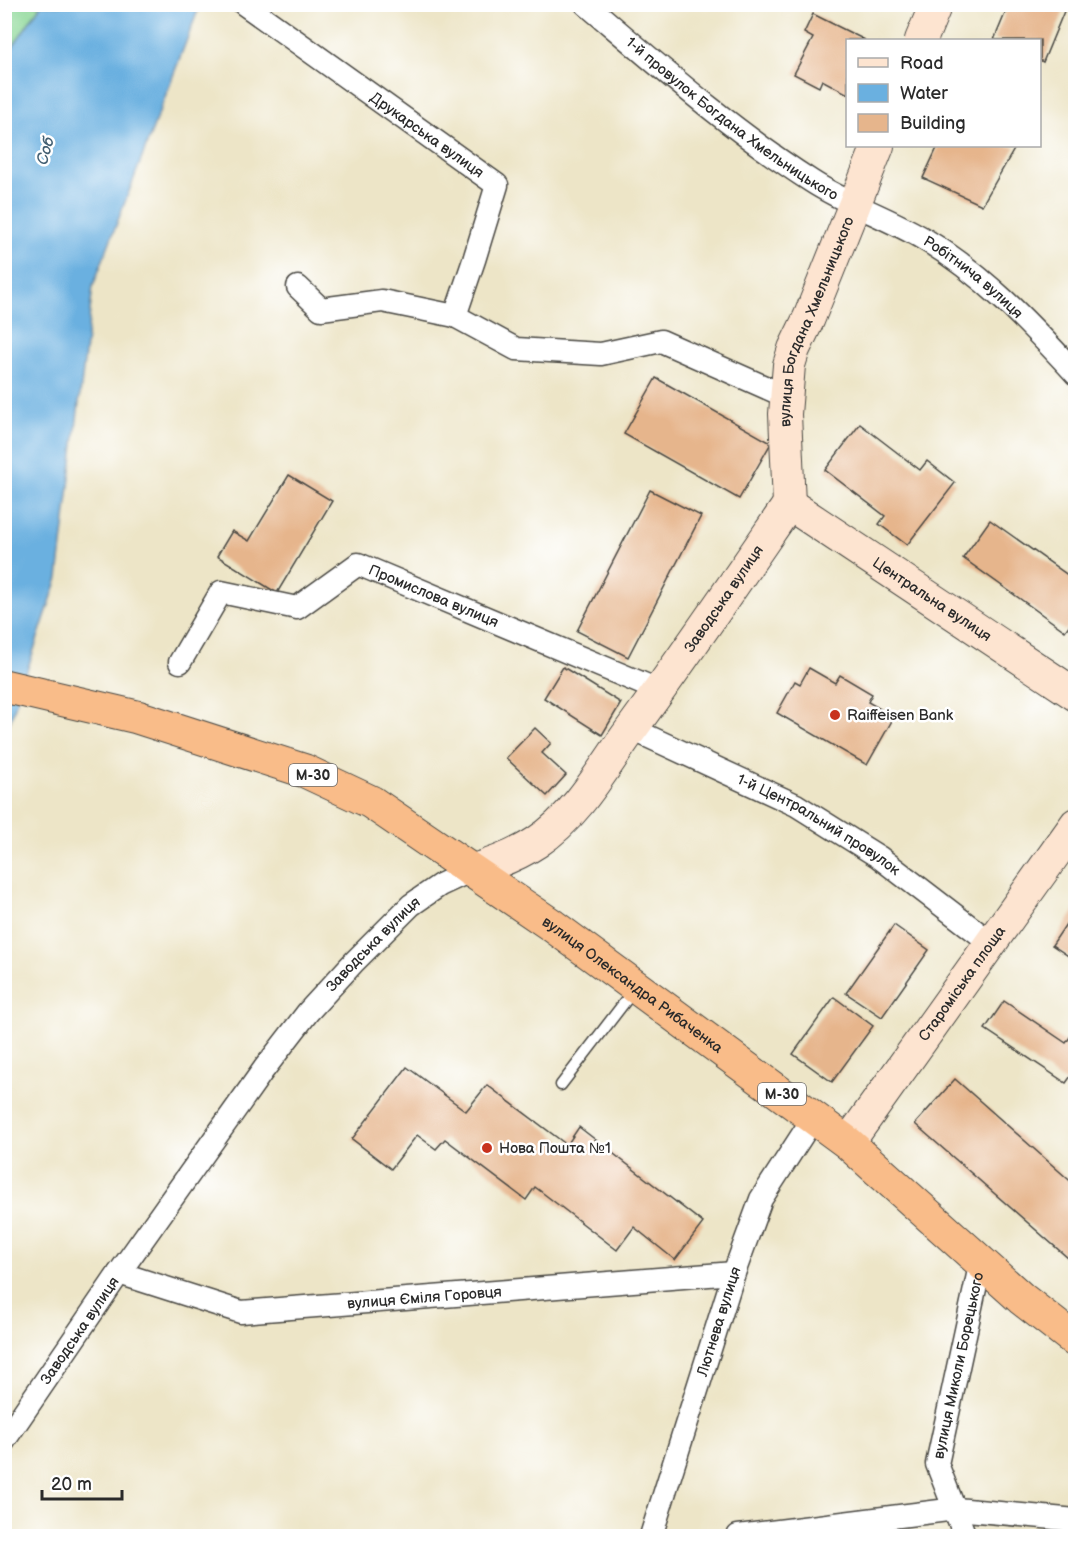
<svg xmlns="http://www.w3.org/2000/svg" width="1080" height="1541" font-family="'Balsamiq Sans',sans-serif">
  <rect width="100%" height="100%" fill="#fff"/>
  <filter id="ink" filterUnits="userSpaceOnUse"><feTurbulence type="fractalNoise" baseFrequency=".0167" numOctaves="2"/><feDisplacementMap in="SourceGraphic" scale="12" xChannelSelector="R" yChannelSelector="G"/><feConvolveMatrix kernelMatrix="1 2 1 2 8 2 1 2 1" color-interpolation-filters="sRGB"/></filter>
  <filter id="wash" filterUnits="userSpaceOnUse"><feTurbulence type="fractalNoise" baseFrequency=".008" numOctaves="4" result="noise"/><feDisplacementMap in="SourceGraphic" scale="24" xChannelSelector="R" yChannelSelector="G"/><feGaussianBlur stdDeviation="1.35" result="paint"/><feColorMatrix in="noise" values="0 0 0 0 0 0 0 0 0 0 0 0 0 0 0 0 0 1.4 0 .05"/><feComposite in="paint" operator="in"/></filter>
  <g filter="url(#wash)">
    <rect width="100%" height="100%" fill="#ede5c7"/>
    <path fill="#8ad795" stroke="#5a8160" stroke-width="1.5" d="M5,5H41L5,58Z"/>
    <path fill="#6ab0e0" stroke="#4a6e86" stroke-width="1.5" d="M41,5H200L93,286L58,578L5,736V58Z"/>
    <g id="blocks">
      <path fill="#e6b58c" d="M1009,4H1067L1043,62L1040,60V40H994Z
        M813,14L865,40H848V94L822,80L819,87L794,74L813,38L804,33Z
        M938,146H1016L982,205L923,178Z
        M656,378L771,443L739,499L624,434Z
        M860,424L920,470L927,461L955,483L907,545L879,524L885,516L825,470Z
        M289,475L332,501L277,593L217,556L232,531L249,541Z
        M650,490L701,516L628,657L577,631Z
        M990,520L1076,581V616L1065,631L963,558Z
        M563,667L621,703L602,735L544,698Z
        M809,668L835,683L840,675L872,694L868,702L894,717L867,765L777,713L795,681L800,684Z
        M535,728L551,743L542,753L566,775L547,796L506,758Z
        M1076,909V961L1052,945Z
        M894,925L929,950L882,1017L846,993Z
        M834,997L873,1026L832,1082L793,1054Z
        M1004,1001L1066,1043L1076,1028V1069L1066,1083L985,1029Z
        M407,1067L466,1111L487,1085L567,1145L579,1127L703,1223L675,1260L634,1227L617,1250L535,1187L526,1200L445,1139L436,1149L417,1135L391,1169L352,1139Z
        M955,1079L1076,1186V1265L915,1124Z"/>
    </g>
  </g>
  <g filter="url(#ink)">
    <use href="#blocks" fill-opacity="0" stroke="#484742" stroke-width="1.5"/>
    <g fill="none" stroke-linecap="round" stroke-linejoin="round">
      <g stroke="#484742" stroke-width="13">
        <path id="lane" d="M561,1085L634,990"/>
      </g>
      <g stroke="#484742" stroke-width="25">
        <g id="street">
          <path id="s1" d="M244,4L497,185L474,260L455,316"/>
          <path id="s2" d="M586,4C659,66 730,129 811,181C846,204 887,217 924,239C983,274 1029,323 1076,374"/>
          <path d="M298,287L321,309L382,301L455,316L516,349L601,354L661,341L785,396"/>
          <path id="s3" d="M180,662L221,592L297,608L358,564L660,691"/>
          <path id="s4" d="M632,729L796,805L879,857L991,943"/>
          <path id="s5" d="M119,1273L241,1312L734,1273"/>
          <path id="s6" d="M4,1441L119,1273L264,1069L308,1012L353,963L411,905L440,885L470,871"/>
          <path id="s7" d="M651,1536L734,1273L761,1199L814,1117"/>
          <path d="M738,1536L956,1509L1076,1520"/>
          <path id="s8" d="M965,1536L937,1464L981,1261"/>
        </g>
      </g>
      <g stroke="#484742" stroke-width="34">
        <g id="secondary">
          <path d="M921,40L936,4"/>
          <path id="s9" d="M789,504L785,414L789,365L794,349L809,318L878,146"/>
          <path id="s10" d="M789,504L1076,695"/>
          <path id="s11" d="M470,871C494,864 516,856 537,842C575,817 601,772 627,735C683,659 736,581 789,504"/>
          <path id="s12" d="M848,1143L1076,824"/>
        </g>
      </g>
      <g stroke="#484742" stroke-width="35">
        <g id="highway">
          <path id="s13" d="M4,686L137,717L305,771L371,802L553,926L848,1143L1022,1299L1076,1341"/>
        </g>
      </g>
      <use href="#lane" stroke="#fff" stroke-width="10"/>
      <use href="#street" stroke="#fff" stroke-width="22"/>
      <use href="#secondary" stroke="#fde4d0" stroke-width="32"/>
      <use href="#highway" stroke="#f9bc89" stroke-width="33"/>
    </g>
  </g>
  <g fill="#c8321e" stroke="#fff" stroke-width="2">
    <circle cx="835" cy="715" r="6"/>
    <circle cx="487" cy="1148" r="6"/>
  </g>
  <g text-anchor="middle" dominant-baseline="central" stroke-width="5" stroke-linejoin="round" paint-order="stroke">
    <g fill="#fff" stroke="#6b6b6b" stroke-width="1.5">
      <rect x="289" y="764" width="48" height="22" rx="4.5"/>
      <rect x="758" y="1083" width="48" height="22" rx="4.5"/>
    </g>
    <g font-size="14" font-weight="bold" fill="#2b2b2b">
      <text x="313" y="775">М-30</text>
      <text x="782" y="1094">М-30</text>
    </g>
    <g font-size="15" fill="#2b2b2b" stroke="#fff">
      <text stroke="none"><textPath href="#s2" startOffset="186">1-й провулок Богдана Хмельницького</textPath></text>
      <text stroke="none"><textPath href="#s1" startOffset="225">Друкарська вулиця</textPath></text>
      <text stroke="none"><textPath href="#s2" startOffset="476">Робітнича вулиця</textPath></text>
      <text stroke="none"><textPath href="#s9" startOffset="188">вулиця Богдана Хмельницького</textPath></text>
      <text stroke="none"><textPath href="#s3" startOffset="316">Промислова вулиця</textPath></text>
      <text stroke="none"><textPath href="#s11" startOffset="381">Заводська вулиця</textPath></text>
      <text stroke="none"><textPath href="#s10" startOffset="172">Центральна вулиця</textPath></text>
      <text stroke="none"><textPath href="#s4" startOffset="210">1-й Центральний провулок</textPath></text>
      <text stroke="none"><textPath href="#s6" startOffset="620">Заводська вулиця</textPath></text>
      <text stroke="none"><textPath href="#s12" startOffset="196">Староміська площа</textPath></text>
      <text stroke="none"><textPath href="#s13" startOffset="705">вулиця Олександра Рибаченка</textPath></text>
      <text stroke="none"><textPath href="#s5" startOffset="312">вулиця Єміля Горовця</textPath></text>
      <text stroke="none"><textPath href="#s7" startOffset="225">Лютнева вулиця</textPath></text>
      <text stroke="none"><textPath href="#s6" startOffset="134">Заводська вулиця</textPath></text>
      <text stroke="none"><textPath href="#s8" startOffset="178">вулиця Миколи Борецького</textPath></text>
    </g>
    <g font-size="15" fill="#2b2b2b" stroke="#fff" text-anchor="start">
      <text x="847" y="715">Raiffeisen Bank</text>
      <text x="499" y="1148">Нова Пошта №1</text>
    </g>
    <g font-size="16" font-style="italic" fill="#446073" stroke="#fff">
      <text transform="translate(46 151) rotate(-74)">Соб</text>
    </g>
  </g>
  <rect width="1080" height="1541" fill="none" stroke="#fff" stroke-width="24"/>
  <rect x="846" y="39" width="195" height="108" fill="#ffffff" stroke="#aaaaaa" stroke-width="1.5"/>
  <rect x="858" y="58" width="30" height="9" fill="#fde4d0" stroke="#aaaaaa" stroke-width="1.5"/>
  <text x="900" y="69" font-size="18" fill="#2b2b2b">Road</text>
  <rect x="858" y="84" width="30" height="18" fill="#6ab0e0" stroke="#aaaaaa" stroke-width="1.5"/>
  <text x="900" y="99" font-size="18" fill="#2b2b2b">Water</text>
  <rect x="858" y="114" width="30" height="18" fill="#e6b58c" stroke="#aaaaaa" stroke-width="1.5"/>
  <text x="900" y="129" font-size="18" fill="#2b2b2b">Building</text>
  <path d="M42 1490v9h80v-9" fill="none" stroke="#2b2b2b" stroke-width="3"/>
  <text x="51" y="1490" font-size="18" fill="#2b2b2b" stroke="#ffffff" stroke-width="4.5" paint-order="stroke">20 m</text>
</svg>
